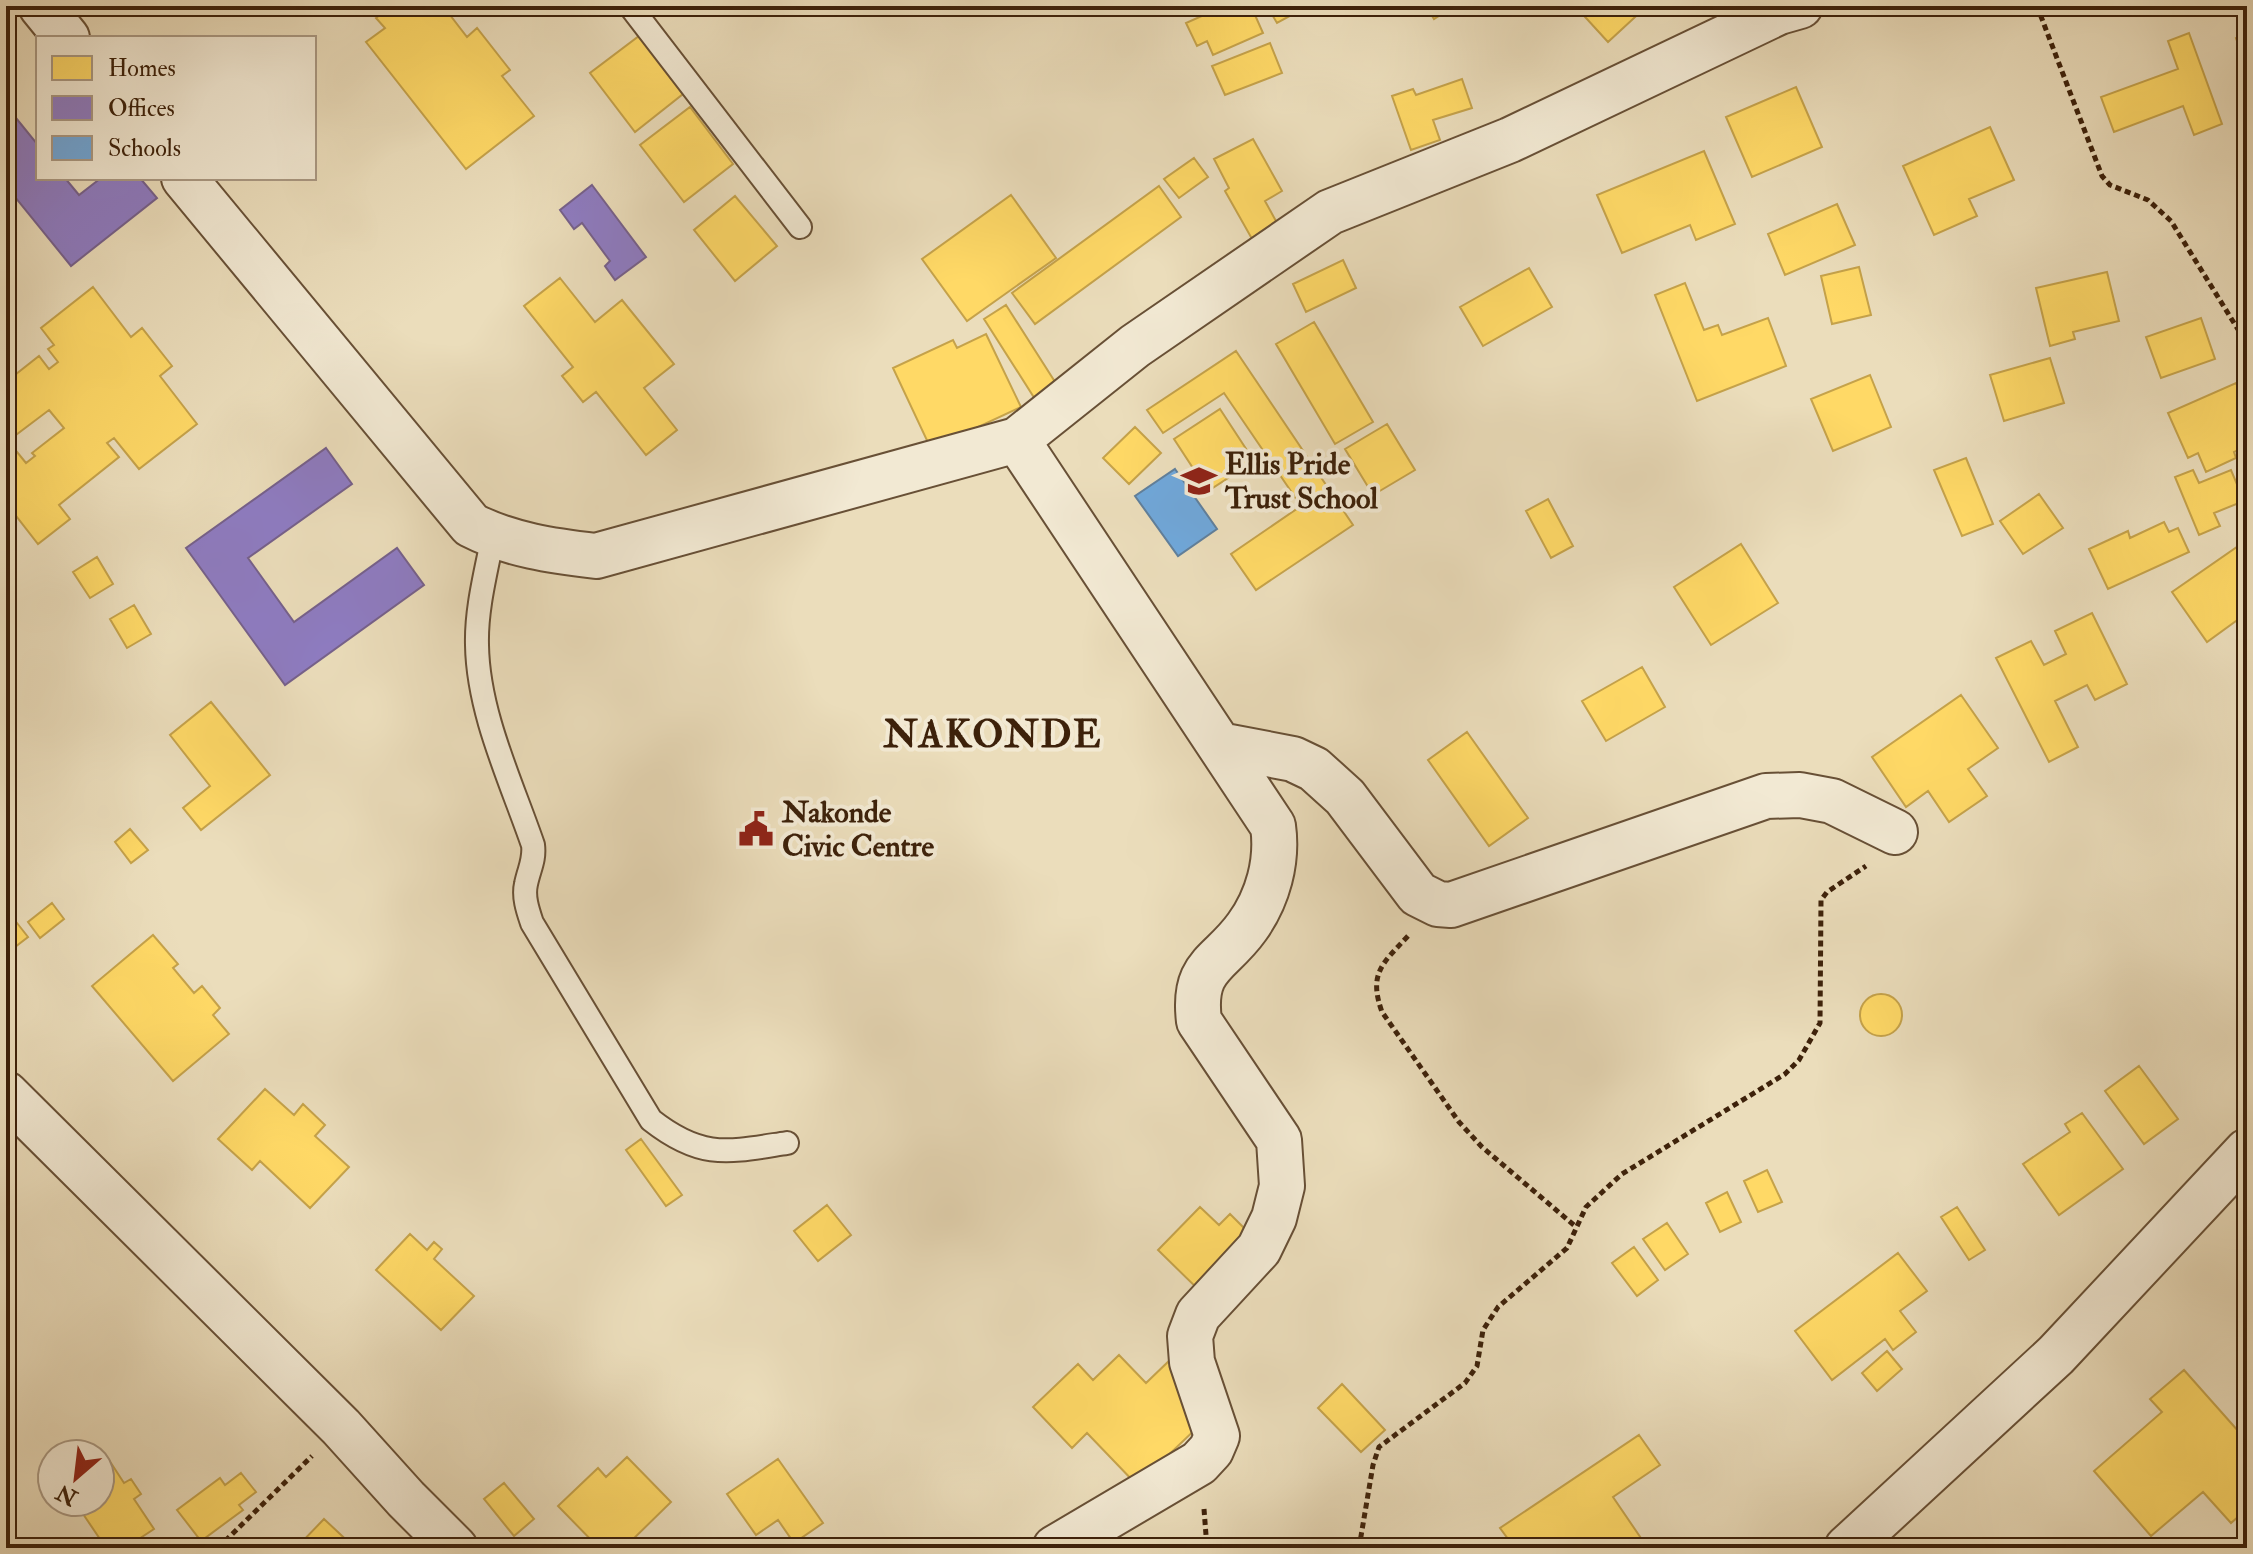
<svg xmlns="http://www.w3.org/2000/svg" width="2253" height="1554" font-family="'IM FELL Double Pica',serif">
  <rect width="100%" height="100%" fill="#ebddbb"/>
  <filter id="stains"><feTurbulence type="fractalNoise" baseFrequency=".0025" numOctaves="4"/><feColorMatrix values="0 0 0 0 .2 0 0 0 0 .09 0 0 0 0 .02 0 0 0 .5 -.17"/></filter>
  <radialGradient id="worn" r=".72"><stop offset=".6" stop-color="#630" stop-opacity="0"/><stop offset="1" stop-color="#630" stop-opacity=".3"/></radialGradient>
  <path fill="#ffd966" stroke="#c5a24a" stroke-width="2" fill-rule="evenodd" d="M391,6H406L408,9L412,6H443L467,37L477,28L510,70L502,76L534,116L466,169L366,42L385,28L376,18Z
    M1224,6H1251L1263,33L1213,55L1207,41L1197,46L1186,23Z
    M1267,6H1308L1277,23Z
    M1426,6H1454L1434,19Z
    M1575,6H1647L1608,42Z
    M2189,33L2222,124L2194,135L2183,106L2114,132L2101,97L2178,69L2168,41Z
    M2247,34V69L2236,38Z
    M639,36L683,94L635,132L590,73Z
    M1270,43L1282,73L1225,95L1212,66Z
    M1462,79L1472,108L1433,120L1440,140L1411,150L1392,96L1413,89L1416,95Z
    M1796,87L1822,147L1752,177L1726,117Z
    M690,107L733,164L684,202L640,145Z
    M1990,127L2014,180L1969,199L1977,216L1934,235L1903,166Z
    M1253,139L1282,191L1265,201L1282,232L1256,246L1225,191L1229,188L1214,159Z
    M1704,151L1735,224L1696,240L1690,225L1622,253L1597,195Z
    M1194,158L1208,177L1179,198L1164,179Z
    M1159,186L1181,217L1035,324L1012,293Z
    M1011,195L1056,258L967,321L922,259Z
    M735,196L777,246L735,281L694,230Z
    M1837,204L1855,245L1785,275L1768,234Z
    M1343,260L1356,288L1306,312L1293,284Z
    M1859,267L1871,315L1832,324L1821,276Z
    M1529,268L1552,307L1483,346L1460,307Z
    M2107,272L2119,321L2073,332L2075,339L2050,346L2036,288Z
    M560,278L595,322L622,300L674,364L644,388L677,430L646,455L596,392L583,402L562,376L573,367L524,306Z
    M1685,283L1704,330L1718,325L1722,335L1768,318L1786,366L1697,401L1655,295Z
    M93,287L131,337L142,328L172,366L160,376L197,424L139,469L114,438L107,443L119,457L59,505L70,519L38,544L6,503V382L39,356L49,369L58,362L48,349L54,345L41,328ZM49,410L64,428L32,453L35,456L26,463L8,441Z
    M1006,305L1057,385L1035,399L984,319Z
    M2201,318L2215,359L2161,378L2146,337Z
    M1314,322L1373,422L1335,444L1276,344Z
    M986,334L1021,407L931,449L893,368L953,340L957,348Z
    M1236,351L1353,525L1256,590L1231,554L1301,506L1224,393L1163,433L1147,410Z
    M2050,358L2064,403L2004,421L1990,375Z
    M1870,375L1891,427L1833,451L1811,399Z
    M2236,383L2247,407V446L2234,452L2236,458L2206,472L2198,453L2188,458L2168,413Z
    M1220,409L1254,461L1208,491L1174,439Z
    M1387,424L1415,470L1373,495L1345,449Z
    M1135,427L1161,453L1129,484L1103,458Z
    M1966,458L1993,524L1962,536L1934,470Z
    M2193,470L2199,483L2231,470L2244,501L2214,513L2220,526L2199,535L2175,477Z
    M2039,494L2063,528L2023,554L2000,521Z
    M1548,499L1573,546L1551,558L1526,511Z
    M2164,522L2169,532L2178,528L2189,552L2108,589L2089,549L2128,531L2130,538Z
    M2247,540V613L2207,642L2172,592Z
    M1741,544L1778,603L1711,645L1674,587Z
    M97,557L113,584L90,598L73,572Z
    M134,605L151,634L127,648L110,619Z
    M2092,613L2127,684L2095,700L2087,685L2055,701L2078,747L2049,762L1996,658L2031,641L2044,665L2066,654L2055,631Z
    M1642,667L1665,707L1606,741L1582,701Z
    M1961,695L1998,748L1968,769L1987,796L1949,822L1928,791L1906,807L1872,757Z
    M211,702L270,775L201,830L183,808L210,786L170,735Z
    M1467,732L1528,818L1489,846L1428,760Z
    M130,829L148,850L131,863L115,842Z
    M52,903L64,919L40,938L28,922Z
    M6,909L28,937L6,954Z
    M153,935L178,964L173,968L194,993L202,986L220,1008L213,1015L229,1034L173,1081L92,986Z
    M1860 1015a21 21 0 1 1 42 0a21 21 0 1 1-42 0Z
    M2139,1066L2178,1119L2144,1144L2105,1091Z
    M265,1089L294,1115L303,1104L325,1125L315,1136L349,1167L310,1208L260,1161L252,1170L218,1139Z
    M2082,1113L2123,1169L2059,1215L2023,1164L2070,1132L2065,1124Z
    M641,1139L682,1195L666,1206L626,1150Z
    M1767,1170L1782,1202L1758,1212L1744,1181Z
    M1727,1192L1741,1222L1720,1232L1706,1203Z
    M827,1205L851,1235L818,1261L794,1231Z
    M1200,1207L1219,1225L1230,1214L1247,1231L1207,1298L1158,1250Z
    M1957,1207L1985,1250L1969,1260L1941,1217Z
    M1667,1223L1688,1254L1665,1270L1643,1239Z
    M410,1234L427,1250L434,1242L442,1249L434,1259L474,1296L441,1330L376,1270Z
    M1634,1247L1658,1280L1637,1296L1612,1263Z
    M1898,1253L1927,1291L1900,1311L1916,1332L1893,1350L1885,1339L1832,1380L1795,1331Z
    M1887,1351L1902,1369L1877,1391L1862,1373Z
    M1119,1355L1146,1383L1171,1359L1199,1387L1182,1403L1201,1424L1137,1485L1087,1433L1072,1448L1033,1407L1078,1364L1093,1380Z
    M2184,1370L2247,1441V1509L2231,1523L2203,1492L2151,1536L2094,1471L2162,1412L2150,1399Z
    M1342,1384L1385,1430L1361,1452L1318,1408Z
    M1639,1435L1660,1465L1613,1497L1647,1547L1493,1548L1508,1539L1500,1528Z
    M627,1457L671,1502L624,1548H599L558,1506L598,1468L606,1477Z
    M778,1459L823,1523L794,1543L778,1520L756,1535L727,1494Z
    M109,1460L124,1483L131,1479L141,1494L134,1499L154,1529L125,1548H106L75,1502H100V1465Z
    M241,1473L256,1492L239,1505L243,1510L201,1541L177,1510L220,1478L225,1485Z
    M504,1483L534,1519L514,1536L484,1499Z
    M324,1519L355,1548H296Z"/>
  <path fill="#8e7cc3" stroke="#76618c" stroke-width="2" d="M16,118L38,145V178H65L79,195L101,178H140L157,198L71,266L6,186V127Z
    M592,185L646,257L615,280L605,266L610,261L582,223L574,229L560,210Z
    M326,448L352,484L248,558L294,622L397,548L424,585L285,685L186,548Z"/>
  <path fill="#6fa8dc" stroke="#60809d" stroke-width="2" d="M1175,469L1217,529L1178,556L1135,496Z"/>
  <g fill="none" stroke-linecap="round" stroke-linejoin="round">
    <g stroke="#685036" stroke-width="26">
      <path id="lane" d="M630,6L800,227
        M493,536C486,572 476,609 477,645C478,713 511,781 533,845C535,860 529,869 526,884C523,897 528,911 532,923L651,1120C702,1160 728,1152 787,1143"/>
    </g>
    <g stroke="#685036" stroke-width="48">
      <path id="street" d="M41,6L67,38
        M184,178L471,525C510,545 553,551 596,556L1017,440L1135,346L1330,212L1510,140L1779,12L1800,6
        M1017,440L1273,826C1278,861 1268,898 1247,927C1220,965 1192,964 1199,1021L1279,1140L1282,1186L1274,1218L1259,1249L1198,1315L1190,1336L1192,1362L1217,1436L1211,1450L1199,1463L1055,1548
        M1220,745L1293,759L1314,769L1345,797L1418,894L1438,904L1451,905L1766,796L1800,795L1832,801L1895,832
        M6,1094L341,1427L406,1499L455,1548
        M1847,1548L2056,1355L2247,1151"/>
    </g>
    <path stroke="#3d210a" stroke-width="5" stroke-dasharray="6 4" stroke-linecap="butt" d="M2037,6L2102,176L2110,185L2148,200L2171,221L2247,344
      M1408,936C1383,963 1368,973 1382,1012L1459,1122L1482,1147L1575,1226
      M1204,1509L1207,1548
      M218,1548L312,1456
      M1359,1548L1373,1465L1379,1447L1465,1383L1477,1366L1483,1330L1498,1307L1567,1248L1586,1207L1622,1174L1785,1074L1799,1060L1820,1023L1821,900L1827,892L1866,866"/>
    <use href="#lane" stroke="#f2e9d3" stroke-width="22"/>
    <use href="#street" stroke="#f2e9d3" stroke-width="44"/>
  </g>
  <defs>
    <g id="school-bare" transform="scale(2.76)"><path d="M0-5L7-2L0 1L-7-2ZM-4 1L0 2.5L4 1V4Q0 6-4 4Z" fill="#8f2418" stroke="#f2e9d3" stroke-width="2.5" paint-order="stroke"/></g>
    <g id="civic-bare" transform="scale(2.76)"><path d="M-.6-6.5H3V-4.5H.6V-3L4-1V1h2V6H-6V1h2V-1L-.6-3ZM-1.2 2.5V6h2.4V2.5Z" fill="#8f2418" stroke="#f2e9d3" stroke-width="2.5" paint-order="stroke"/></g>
  </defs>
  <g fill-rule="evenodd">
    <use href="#school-bare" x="1199" y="481"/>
    <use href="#civic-bare" x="756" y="829"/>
  </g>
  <g text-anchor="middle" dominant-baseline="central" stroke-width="8" stroke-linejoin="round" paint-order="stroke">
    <g font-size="30" font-weight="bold" fill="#3d210a" stroke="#f2e9d3" text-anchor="start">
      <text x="1225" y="464">Ellis Pride<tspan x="1225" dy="34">Trust School</tspan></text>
      <text x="782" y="812">Nakonde<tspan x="782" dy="34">Civic Centre</tspan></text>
    </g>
    <g font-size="38" font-weight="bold" letter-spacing="2" fill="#3d210a" stroke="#f2e9d3">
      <text x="993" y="735">NAKONDE</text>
    </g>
  </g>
  <rect width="2253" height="1554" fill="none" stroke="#ebddbb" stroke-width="32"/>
  <rect x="8" y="8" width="2237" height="1538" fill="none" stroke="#3d210a" stroke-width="4"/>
  <rect x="16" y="16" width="2221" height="1522" fill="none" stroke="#3d210a" stroke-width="2"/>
  <rect x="36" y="36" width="280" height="144" fill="#f2e9d3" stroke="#aa9983" stroke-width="2"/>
  <rect x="52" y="56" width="40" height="24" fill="#ffd966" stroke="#aa9983" stroke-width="2"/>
  <text x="108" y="76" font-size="24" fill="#3d210a">Homes</text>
  <rect x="52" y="96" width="40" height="24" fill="#8e7cc3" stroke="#aa9983" stroke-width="2"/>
  <text x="108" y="116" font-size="24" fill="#3d210a">Offices</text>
  <rect x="52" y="136" width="40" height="24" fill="#6fa8dc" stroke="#aa9983" stroke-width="2"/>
  <text x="108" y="156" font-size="24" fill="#3d210a">Schools</text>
  <g transform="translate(76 1478) rotate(208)"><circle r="38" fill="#f2e9d3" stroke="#aa9983" stroke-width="2"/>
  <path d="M0-6L14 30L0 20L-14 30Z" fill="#8f2418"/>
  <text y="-12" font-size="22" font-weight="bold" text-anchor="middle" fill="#3d210a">N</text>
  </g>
  <rect width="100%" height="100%" filter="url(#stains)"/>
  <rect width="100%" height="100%" fill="url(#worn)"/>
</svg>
